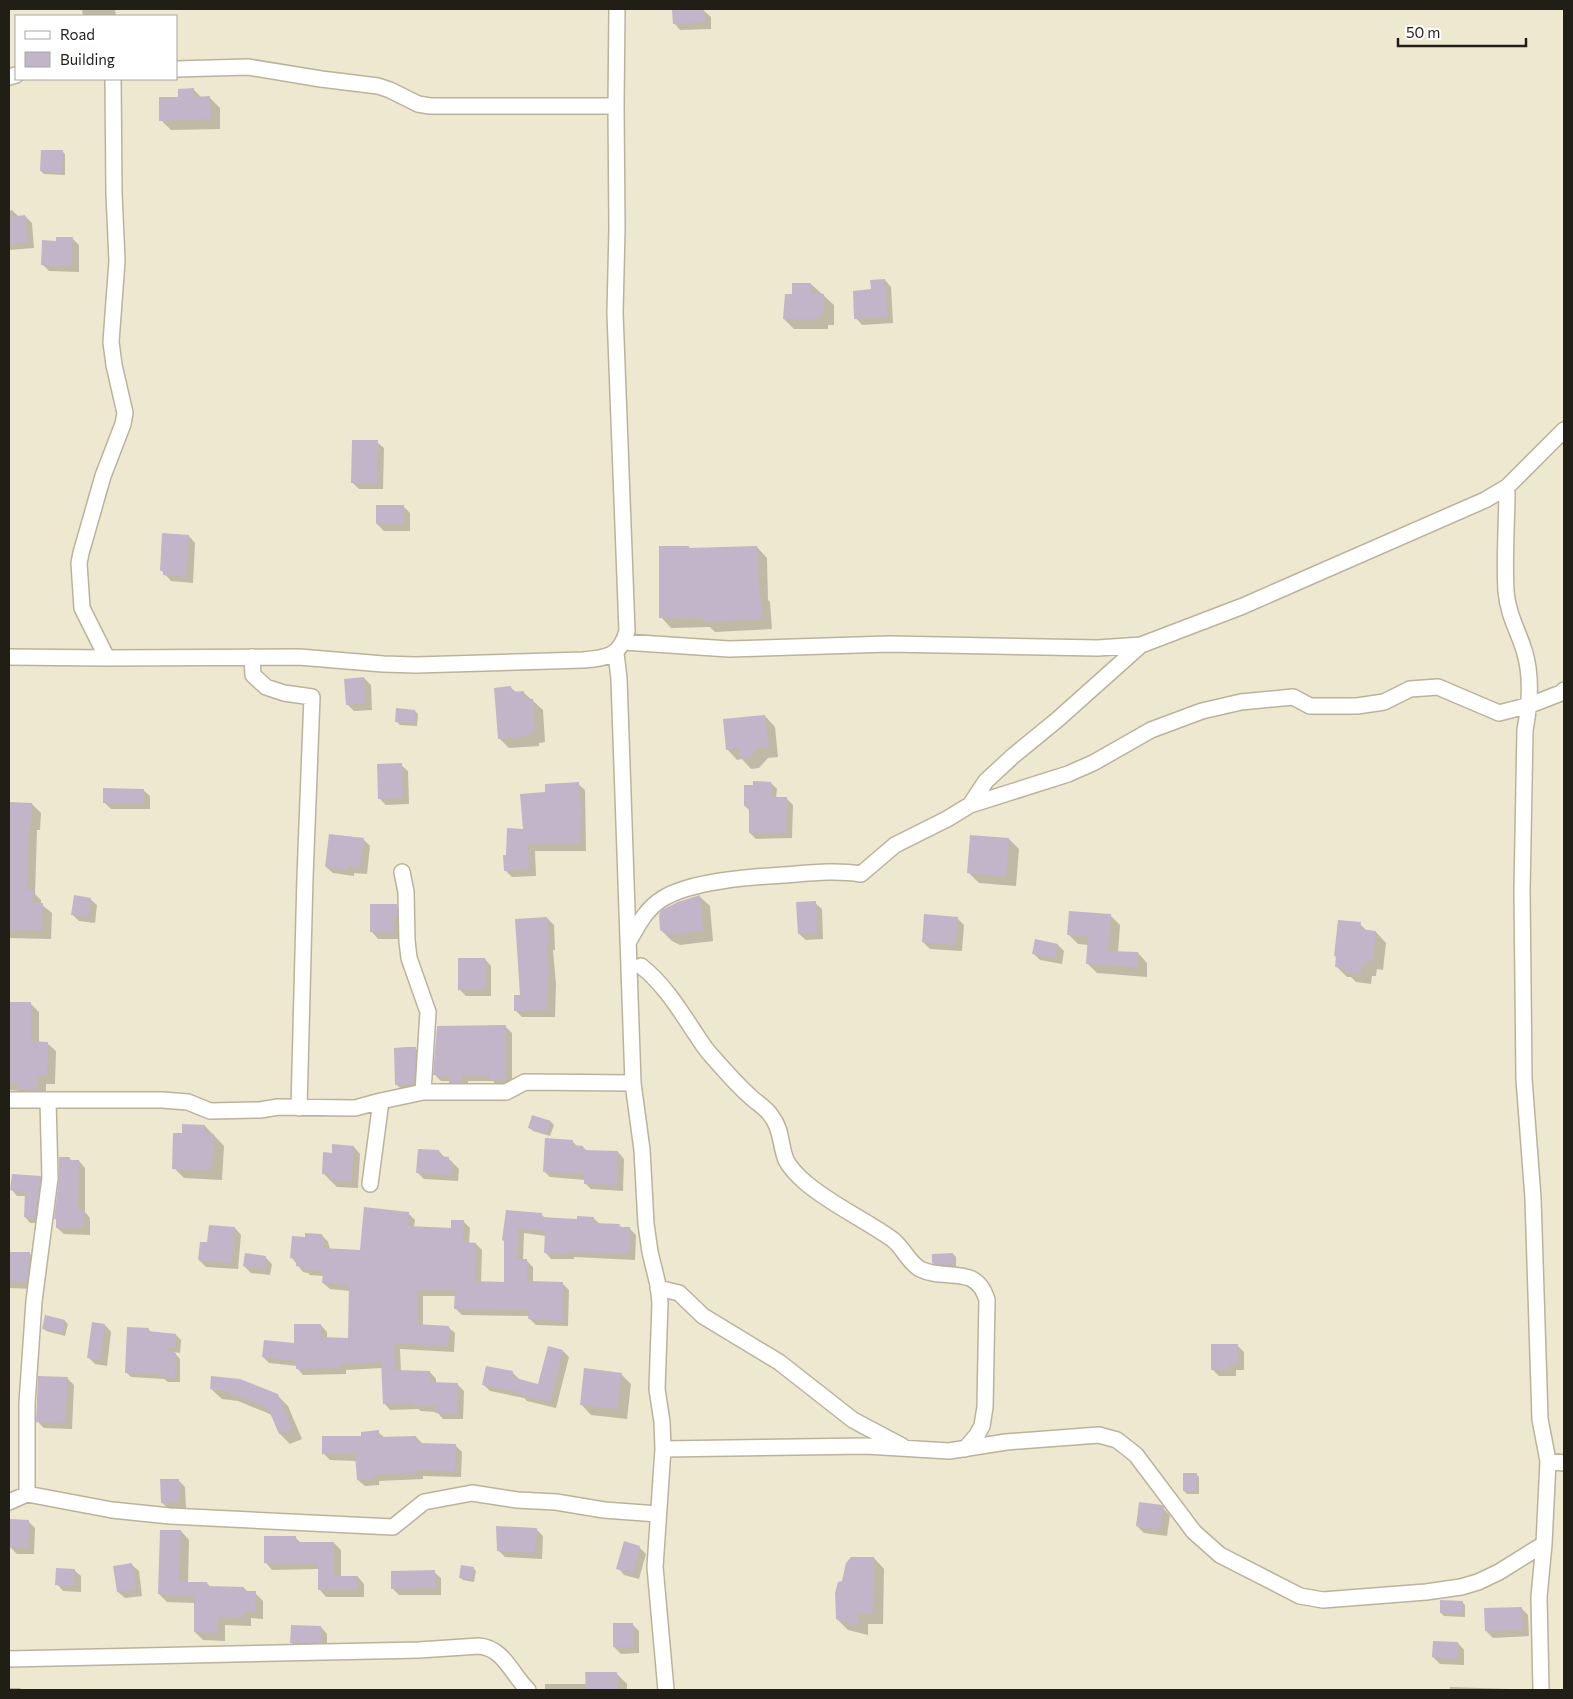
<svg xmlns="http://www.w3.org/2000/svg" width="1573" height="1699" font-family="Commissioner,sans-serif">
  <rect width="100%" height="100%" fill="#efe8d0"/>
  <path fill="#0003" d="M82,9H115L116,16H83Z
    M704,11L711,17V29L680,30L674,23Z
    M193,89L201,97H209L220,108V129L171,130L161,120L179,98Z
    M62,151L65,154V175L44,174L41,171Z
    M12,210L19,217L25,216L32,223L34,248L9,250V211Z
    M73,239L79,245V272L49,271L42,264Z
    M885,280L891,287L893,323L862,325L856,318L872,290Z
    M811,284L834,305V325H828V329H794L784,319L794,295Z
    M377,442L384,448L383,489H359L352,482Z
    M404,507L410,513V531H384L377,524Z
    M189,536L195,543L193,583L171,581L161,570Z
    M689,547L691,549L757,547L767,558L768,600L770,602L772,629L715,632L710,627L671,628L661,617Z
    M364,678L371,685L372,710L354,711L347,704Z
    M511,688L516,692H523L543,710L545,742L539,743V746L509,748L499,738Z
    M415,711L418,714L417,726L400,725L397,722Z
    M765,716L775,727L778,757L768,758L759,768L751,769L742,759L737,760L727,749Z
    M401,765L408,771L409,804L386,805L379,798Z
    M771,783L777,789L776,798L787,799L793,805L792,838L756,839L750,833V811L745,806L754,786Z
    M578,784L585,790L586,851H535L536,876L512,877L505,870L508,856L546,793Z
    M143,790L150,796V809H111L104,802Z
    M9,804H32L41,813L40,830H37L35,894L41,900V904L52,913L51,939L9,938Z
    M363,839L370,846L367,874L354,873V876L333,873L326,867Z
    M1009,839L1019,849L1016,886L979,883L969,873Z
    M699,896L710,906L713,941L680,945L672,941L661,930Z
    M90,899L97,905L95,923L79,921L73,915Z
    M815,903L822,909L823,939L806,940L799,934Z
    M396,905L403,912L400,939H378L372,932Z
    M1110,915L1120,925L1118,953H1138L1147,963V977L1097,973L1087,963L1088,945L1078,944L1068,934Z
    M547,918L554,925L555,950H553L556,984L555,1017H522L515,1010L522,997Z
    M957,918L964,925L962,951L930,949L923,942Z
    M1360,924L1368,932H1376L1386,943L1383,970L1377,969L1376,976H1372L1371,984L1356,982L1351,977H1347L1336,966L1337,958L1335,956Z
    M1058,945L1064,951L1062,964L1040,960L1034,954Z
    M485,959L491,966V996H466L460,990Z
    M9,1003H30L39,1012V1043H47L56,1051L55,1084H46V1098L27,1097L20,1091L9,1090Z
    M505,1026L512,1033V1086H498L493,1081H468V1089H456L449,1081H441L435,1075Z
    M416,1049L423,1055L420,1091H403L396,1084Z
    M551,1122L554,1125L550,1136L533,1131L530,1128Z
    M205,1126L224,1146L222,1180L184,1178L174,1168Z
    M572,1141L577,1146L583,1147L587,1151L618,1152L624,1159L623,1191L591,1189L585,1183V1180L550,1177L544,1171Z
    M354,1147L360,1154L358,1188L337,1187L323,1173Z
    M439,1151L445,1158H448L459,1169L458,1181L424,1179L418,1173Z
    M69,1158L72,1161H79L85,1168V1212L90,1218V1235L64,1234L57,1228Z
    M40,1177L46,1183L41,1223H30L25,1217L26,1196H17L12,1190Z
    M507,1211L541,1214L545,1218L579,1220L593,1218L600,1224L619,1225L622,1228L630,1229L636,1235L635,1260L574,1257V1259H551L545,1252L546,1236L524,1233L523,1261H527L533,1267V1282L562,1283L569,1290L568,1326L536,1325L530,1319V1316L462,1315L456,1309V1296H423V1326L448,1327L455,1333L454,1352L400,1349L401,1372H430L436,1379V1384H457L464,1391L463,1419H443L437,1412L421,1411L418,1409L390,1410L384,1403L382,1368L346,1370V1374L303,1375L297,1368V1366L269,1363L263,1357L295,1345L321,1325L327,1332V1339L349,1340L350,1291L330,1289L323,1283L324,1276L310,1275L308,1273L303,1272L292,1258L306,1238L322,1235L328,1242L330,1249L361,1251L409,1214L415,1220L414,1227L452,1229L464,1222L470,1228L469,1244H476L482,1250L481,1282L505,1283Z
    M235,1228L241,1235L238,1269L206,1267L199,1260L208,1244Z
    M29,1253L37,1261L34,1289L9,1288V1255Z
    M953,1254L956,1257V1268L937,1266L933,1263Z
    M265,1257L272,1264L270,1275L251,1273L244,1266Z
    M46,1317L65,1321L68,1324L65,1336L46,1331L43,1328Z
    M105,1325L111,1332L107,1366L95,1364L89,1358Z
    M148,1329L152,1333L176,1335L181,1340L180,1353L174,1352L180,1359V1382H168L164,1379L131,1377L126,1372Z
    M1237,1345L1244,1352V1370H1236V1376H1219L1212,1369Z
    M563,1351L569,1357L556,1408L527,1401L524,1398L490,1391L484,1385L512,1372L519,1379V1380L539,1386Z
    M621,1374L631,1384L627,1419L591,1415L581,1404Z
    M67,1378L74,1385L72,1429L44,1428L38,1422Z
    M211,1389L277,1395L288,1406L302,1439L290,1444L280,1434L272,1415L238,1401L222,1399Z
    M378,1432L385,1438L416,1437L423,1444L455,1445L462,1452L461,1477L423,1476V1479L379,1481V1485L365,1486L358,1480L356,1461L330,1460L323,1453Z
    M1196,1474L1199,1477V1494H1187L1184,1491Z
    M178,1480L185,1487L186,1509H169L162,1503Z
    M1161,1506L1170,1515L1167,1536L1144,1533L1137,1526Z
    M28,1521L35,1528L34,1554H17L10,1547Z
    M536,1529L543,1536L542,1559L505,1557L498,1550Z
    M181,1531L189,1540L188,1583H207L211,1588H244L248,1592L255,1593L263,1601V1619L251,1618V1626L225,1625V1641L203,1640L195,1632V1603L167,1602L159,1594Z
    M295,1537L301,1543H334L341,1550V1577H358L364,1584V1597H326L320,1590L319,1569L272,1570L266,1563Z
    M639,1547L646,1554L639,1579L624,1575L618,1568Z
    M874,1558L884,1569L883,1624H868V1635L848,1630L837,1619Z
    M132,1565L139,1571L142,1596L125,1598L118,1592Z
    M473,1568L476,1571L474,1582L463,1580L460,1577Z
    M74,1570L81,1576V1592L63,1591L57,1584Z
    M434,1572L441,1578V1595H399L392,1588Z
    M1462,1602L1465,1605V1617L1444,1616L1441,1613Z
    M1521,1608L1528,1615L1529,1636L1493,1638L1486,1631Z
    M633,1625L639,1631V1653L621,1654L614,1647Z
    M321,1627L327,1634V1649L298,1650L292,1643Z
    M1458,1643L1464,1650V1665L1440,1664L1433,1657Z
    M617,1674L627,1684V1690H545V1684H587Z
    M1450,1687L1509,1689L1510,1690H1450Z
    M9,1688H20L22,1690H9Z"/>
  <path fill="#c2b5c9" d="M672,10H704L705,22L673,24Z
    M194,88V97L210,96L211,119L159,121V97H178V89Z
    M41,150H63L62,173L40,171Z
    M25,215L28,242L9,244V217Z
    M56,237H73L72,266L41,265L42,240L56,241Z
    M885,279L887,317L854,319L853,291L871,289L870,280Z
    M792,283H811V294H824V315H818V319H783L785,294H792Z
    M352,440H378L377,483H351Z
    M376,505H404V525L376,524Z
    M162,533L189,535L186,577L163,575V571H160Z
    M659,546H689V548L757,546L759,590H760L762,619L703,622V617L659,618Z
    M364,677L365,703L346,705L344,679Z
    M511,686L512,692L524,691V699H533L535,732L529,733V736L498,739L494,688Z
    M396,708L415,710V723L395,722Z
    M765,715L769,747L758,748L749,758L740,759L739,748L726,750L723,719Z
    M402,763L403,798L378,799L377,764Z
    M753,781L771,782V797H787L786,833H749V807L744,806V785H753Z
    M579,782L581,810L580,844H528L529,869L504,871L503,855H506L507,828L523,829L520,794L545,792V784Z
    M103,788L144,789L143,803H103Z
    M9,802L32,803V822H29L27,890H33L32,903H43L42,931L9,930Z
    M329,834L364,838L360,868L348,866V870L325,867Z
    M970,835L1009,838L1006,876L967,873Z
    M74,895L91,898L88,917L71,915Z
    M700,895L703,931L668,935L660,930L659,914L662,910L678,902Z
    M816,901L817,933L798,934L796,902Z
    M370,904H397V917H393V933L370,932Z
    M1069,911L1111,914L1108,951L1138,952V967L1086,964L1088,936L1067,935Z
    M924,914L958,917L955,945L922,942Z
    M547,917L549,944H547L549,978H548V1010L514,1011V995H520L515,919Z
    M1338,920L1361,922L1360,929L1376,931L1373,961L1367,960L1366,966H1362L1361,974L1344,972L1345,968L1335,967L1336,956H1334Z
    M1035,939L1058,944L1055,958L1032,954Z
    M458,958H485V990H458Z
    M9,1002H31V1041L48,1042L47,1076H38V1090L17,1089V1083L9,1082Z
    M506,1025V1080H490V1075H462V1083H449V1075H433L437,1026Z
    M406,1047H416L414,1084L395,1085L394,1048Z
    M532,1115L551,1121L547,1134L528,1128Z
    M182,1124L205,1125V1134H214L212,1170L172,1169L173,1133H182Z
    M545,1138L573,1140L572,1145L583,1146V1150L618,1151L617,1185L584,1184V1174L543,1172Z
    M332,1144L354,1146L351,1182L329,1180L330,1174H322L323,1152L332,1153Z
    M418,1149L439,1150V1156L449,1157V1161H452V1175L416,1173Z
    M59,1157H70V1160H79L78,1210H84V1228H56V1219H54L59,1179Z
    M12,1174L41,1176L35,1218L24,1217L25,1192L10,1190Z
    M364,1207L409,1212L408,1226L451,1228V1220H464L463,1242L476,1243L475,1281L504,1282V1241L502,1240L506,1210L542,1213V1217L558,1218L577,1219V1216L594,1217V1223L620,1224L619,1227H630L629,1254L568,1252V1254L544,1253L545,1231L518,1228L517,1259H527V1281L563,1282V1321L528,1319L529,1310L454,1309L455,1290H417V1324L449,1326L448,1346L394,1343L395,1370L430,1371V1382L458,1383L457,1414L435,1413L436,1406H413V1403L383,1404L381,1362L340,1364V1368L296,1369V1361L262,1357L264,1340L294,1343V1324H321V1337L348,1338L349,1285L322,1283L323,1271L303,1269V1267L296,1266V1259L290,1258L292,1236L305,1237V1233L322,1234V1238H324L323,1248L360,1250Z
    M209,1225L235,1227L232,1263L198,1260L200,1242H207Z
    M9,1252H30L27,1282L9,1281Z
    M245,1253L266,1256L264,1269L243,1266Z
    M953,1253L954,1266L932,1263V1254Z
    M45,1315L65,1320L62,1333L42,1329Z
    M92,1322L105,1324L100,1360L87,1358Z
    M127,1327L149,1328L148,1331L176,1334V1348L162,1347L176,1353L175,1378H161V1374L125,1373Z
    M1211,1344H1238V1364H1230V1370H1211Z
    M548,1346L563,1350L550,1402L519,1394L520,1392L482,1385L486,1366L513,1371L512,1377L538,1384Z
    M584,1368L622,1373L617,1409L580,1405Z
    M38,1376L68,1377L65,1423L36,1422Z
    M211,1376L240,1379L278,1394L292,1429L279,1434L268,1408L226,1391L210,1389Z
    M379,1430V1437L416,1436L417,1443L456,1444L455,1471L417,1470V1473L373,1475V1479L357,1480L355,1454H322V1436H361V1432Z
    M1183,1473H1197L1196,1491H1183Z
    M160,1479H179L180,1502L161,1503Z
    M1139,1502L1162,1505L1164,1507L1160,1530L1136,1526Z
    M10,1519L29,1520L28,1548L9,1547Z
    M496,1526L537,1528L535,1553L497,1551Z
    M160,1530H181L179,1582H207V1586L244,1587V1591H256L255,1611H243V1618L218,1617L217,1633L194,1632V1596L158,1594Z
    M264,1536H296V1542H334V1576H358V1590H318V1563H264Z
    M624,1541L640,1546L633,1573L616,1569Z
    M851,1557H874L873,1614H858V1626L836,1619L835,1593L838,1582L842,1581L846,1563Z
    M132,1563L136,1590L117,1592L113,1566Z
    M461,1565L474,1567L472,1580L459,1578Z
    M56,1568L75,1569L74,1586L55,1585Z
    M435,1570V1588L391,1589V1571Z
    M1440,1600L1463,1601L1462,1614L1440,1613Z
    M1522,1607L1523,1630L1485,1631L1484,1608Z
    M613,1623H633V1647H613Z
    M291,1625L321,1626V1643H290Z
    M1433,1641L1458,1642L1457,1659L1432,1657Z
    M585,1672H617V1690H586Z"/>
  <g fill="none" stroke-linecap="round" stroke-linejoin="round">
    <g stroke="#bab39c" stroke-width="18">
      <path id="minor" d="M176,69L248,67L321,79L378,86L390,90L418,104L430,106H616
        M9,77L16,75
        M1507,487C1507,521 1504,558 1506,591C1508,615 1517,628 1524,650C1532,675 1530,704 1525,730L1522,891L1524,1079L1533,1198L1540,1419L1548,1461L1544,1544L1539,1597L1541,1690
        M624,642L729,649L889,644L1098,648L1141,645L1243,606L1485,500L1507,487L1564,430
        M616,653L619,679L633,1083L642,1150L646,1224L650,1252L658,1285L660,1303L657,1389L662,1422L663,1449L655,1567L666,1690
        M9,657L107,658L299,657L383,664L416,665L583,660C608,658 620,656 627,631L615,313L617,229L616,106L617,9
        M252,657L253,675L266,687L284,693L312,697L305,877L299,1108
        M107,658L82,608L79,563L81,553L103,476L123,424L125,413L114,365L111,342L117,261L114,193L113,79
        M970,805L986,781L1013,756L1057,720L1141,645
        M629,941C638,925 646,909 662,899C690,881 750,877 784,875C810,873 836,870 861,874L895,845L947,819L970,805L1068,774L1093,763L1151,730L1202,711L1241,702L1293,697L1310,706H1357L1384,702L1410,689L1438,687L1499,713L1530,705L1561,693L1564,690
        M641,966C663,983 680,1010 695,1033C700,1040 705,1049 711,1055C724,1070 738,1086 753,1099C760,1105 767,1109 772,1117C782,1130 780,1145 786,1160C790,1168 799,1177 806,1183C832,1205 864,1219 892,1239C903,1247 908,1262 920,1269C946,1282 976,1263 987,1300L985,1407L982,1426L977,1435L965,1449
        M423,1092H506L525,1082L633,1083
        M9,1100H162L188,1102L210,1111L260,1110L278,1107L355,1108L381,1101
        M370,1184L381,1101L423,1092L428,1012L409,958L407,941L406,892L402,872
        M658,1288L679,1293L703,1316L779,1362L853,1420L902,1446
        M663,1449L866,1446L949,1451L1006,1442L1099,1435L1117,1440L1136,1455L1194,1532L1220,1555L1300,1596L1323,1600L1426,1592L1461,1587L1478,1582L1499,1572L1544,1544
        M1548,1461L1564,1463
        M27,1494L112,1510L170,1516L393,1527L424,1502L472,1493L517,1500L556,1502L604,1510L658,1514
        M9,1502L27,1494V1403L34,1301L50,1178L48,1101
        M9,1659L419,1650L479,1646C504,1648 512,1675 528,1690"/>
    </g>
    <use href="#minor" stroke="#fff" stroke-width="15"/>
  </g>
  <rect width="1573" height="1699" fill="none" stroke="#211e16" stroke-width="20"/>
  <rect x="15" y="15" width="162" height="65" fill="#ffffff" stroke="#a6a5a2"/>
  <rect x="25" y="31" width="25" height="8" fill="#ffffff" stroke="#a6a5a2"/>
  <text x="60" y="40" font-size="15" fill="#211e16">Road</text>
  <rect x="25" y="52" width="25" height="15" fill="#c2b5c9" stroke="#a6a5a2"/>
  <text x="60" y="65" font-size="15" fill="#211e16">Building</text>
  <path d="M1398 38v8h128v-8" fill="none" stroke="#211e16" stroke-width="2.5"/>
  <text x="1406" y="38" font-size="15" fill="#211e16" stroke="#ffffff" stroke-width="4" paint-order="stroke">50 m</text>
</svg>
